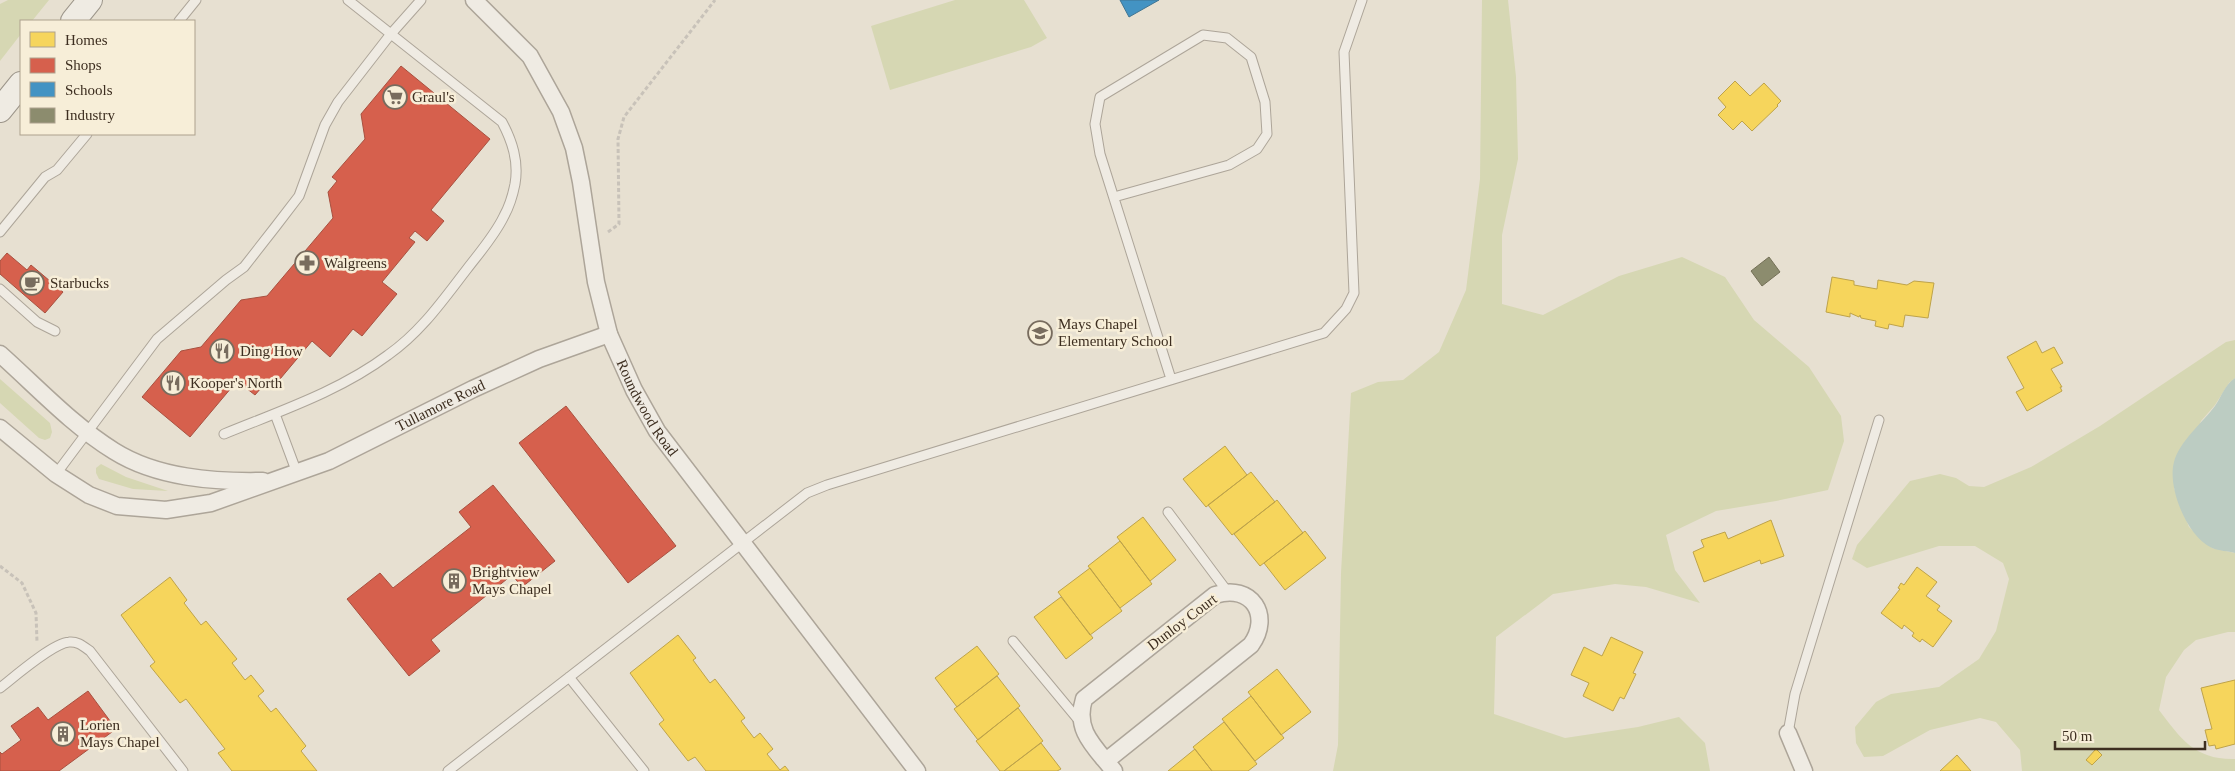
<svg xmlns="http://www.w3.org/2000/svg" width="2235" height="771" font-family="'Times New Roman',serif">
  <rect width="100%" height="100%" fill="#e7e0d1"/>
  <path fill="#d6d7b3" d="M8,0H49L32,21H21V34L0,61V4Z
    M955,0H1024L1047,38L1031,47L890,90L871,26Z
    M1482,0H1508L1516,77L1518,159L1502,235V304L1543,315L1619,276L1682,257L1725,277L1754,320L1809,367L1841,416L1844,441L1828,490L1776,501L1716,511L1666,535L1675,570L1700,603L1646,587L1615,584L1553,594L1496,637L1494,714L1565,738L1638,727L1679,717L1705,743L1710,771H1333L1338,745L1341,573L1351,393L1378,382L1403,380L1439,352L1466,290L1480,179Z
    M2235,340V378L2229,383L2215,405L2201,421L2174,488L2189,527L2212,548L2235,553V632H2228L2196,640L2184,650L2166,677L2159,710C2181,739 2195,760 2235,759V771H2022L2020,750L1996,722L1980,718L1930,730L1883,756L1864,757L1856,743L1855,727L1876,702L1891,694L1939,687L1979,659L1996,631L2009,579L2003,563L1975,546H1939L1867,568L1852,559L1857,545L1910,481L1940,474L1956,478L1969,486L1984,487L2031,467L2100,426L2226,342Z
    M0,379L50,423L52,432L50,438L45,440L39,438L0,403Z
    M101,464L126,477L168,491L133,489L99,479L96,473V468Z"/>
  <path fill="#bcccc2" d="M2235,378V553C2228,551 2219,551 2212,548C2187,537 2167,487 2174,462C2179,442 2203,422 2215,406C2222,396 2224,386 2235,378Z"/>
  <path fill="#f6d55c" stroke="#bea34a" d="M1735,81L1750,96L1764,83L1781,101L1777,105L1778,106L1752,131L1742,121L1733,130L1718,115L1726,107L1718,98Z
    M1832,277L1854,281V285L1877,289L1878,280L1907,285L1914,281L1934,283L1928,318L1905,315L1903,327L1889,324L1888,329L1875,326L1876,321L1861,318L1860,315L1859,317L1850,313V317L1826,312Z
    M2036,341L2042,353L2054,347L2063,363L2051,369L2062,387H2060L2062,391L2027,411L2016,392L2024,388L2007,357Z
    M1225,446L1247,475L1206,507L1183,479Z
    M1251,472L1275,502L1232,535L1208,505Z
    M1277,500L1303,533L1260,566L1234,534Z
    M1143,517L1176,560L1150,581L1117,537Z
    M1771,520L1784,556L1761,564L1760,560L1704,582L1693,552L1704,547L1701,540L1725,532L1728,539Z
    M1305,531L1326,558L1285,590L1264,563Z
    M1120,541L1152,584L1120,608L1088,566Z
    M1917,567L1937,582L1926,596L1940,606L1937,610L1952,621L1933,647L1922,639L1920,642L1912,636L1914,633L1904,625L1902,629L1881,613L1900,589L1898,588L1901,583L1904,585Z
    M1090,568L1122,611L1090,635L1058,592Z
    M170,577L187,600L184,603L201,625L206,621L237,659L232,663L245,680L251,675L264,691L258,696L271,712L276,708L306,746L301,751L317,771H232L218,753L225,749L186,699L180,703L150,666L155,662L121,615Z
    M1061,597L1093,638L1066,659L1034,617Z
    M678,635L696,658L693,660L710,683L715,679L745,718L741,721L754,738L760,733L773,749L767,754L780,770L785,766L789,771H706L695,757L688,761L659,724L664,720L630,673Z
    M1611,637L1643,652L1633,673L1636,674L1624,699L1620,697L1613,711L1583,696L1589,683L1571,675L1584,647L1602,656Z
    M977,646L999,674L957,707L935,678Z
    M1277,669L1311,712L1281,735L1248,692Z
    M997,676L1020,706L978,740L954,709Z
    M2235,680V744L2216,749L2215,745L2209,746L2205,730L2212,729L2201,688Z
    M1251,696L1284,738L1255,761L1222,719Z
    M1018,708L1043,741L1004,771H1000L976,741Z
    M1224,722L1257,764L1248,771H1212L1193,747Z
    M1041,743L1061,769L1057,771H1004Z
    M1195,749L1212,771H1168Z
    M2096,749L2102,755L2092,765L2086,760Z
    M1957,755L1971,771H1940Z"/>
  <path fill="#d6604d" stroke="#a85140" d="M401,66L490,139L431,210L444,221L427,241L415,231L409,238L415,242L382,282L397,294L362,336L353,329L330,357L312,341L275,385L268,380L255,395L237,381L190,437L142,397L181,351L201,347L241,300L267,296L333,218L328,192L337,181L332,177L365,139L361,114Z
    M7,253L27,270L31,265L63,292L45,313L0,274V261Z
    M566,406L676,546L628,583L519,443Z
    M493,485L555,561L522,587L512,575L431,640L440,651L409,676L347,599L380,573L393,588L471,527L459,512Z
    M88,691L116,729L59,771H0V752L2,754L21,740L11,726L38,707L48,720Z"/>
  <path fill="#4393c3" stroke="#417592" d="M1120,0H1159L1129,17Z"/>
  <path fill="#8c8c6e" stroke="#747057" d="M1769,257L1780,272L1762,286L1751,271Z"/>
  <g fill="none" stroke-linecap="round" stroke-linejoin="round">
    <g stroke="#ada599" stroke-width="11">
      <path id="service" d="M179,21L196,0
        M1114,197L1229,165L1257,149L1267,134L1265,102L1251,57L1227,38L1203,35L1100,97L1095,124L1100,154L1171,379
        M0,232L45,177L57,170L87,134
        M0,289L37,322L55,331
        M275,414L297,473
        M224,434C280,411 340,391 388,355C421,332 443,300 467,269C480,252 495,235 504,216C509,207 513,194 515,184C519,161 512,141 502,122L348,0
        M56,474L157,339L226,280L244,267L276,226L299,196L325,125L338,102L390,35L421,0
        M1168,512L1227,591
        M1013,641L1081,723
        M569,677L644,771
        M0,688C14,677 53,643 69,642C77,641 83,646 90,651L183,771
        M1788,733L1795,694L1879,420
        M448,771L807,493L827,485L1324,333L1346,309L1354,293L1344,52L1362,0"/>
    </g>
    <g stroke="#ada599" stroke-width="19">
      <g id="minor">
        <path id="s1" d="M474,0L530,56L561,112L574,148L581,182L596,282L609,334L634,390L657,431L917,771"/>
        <path d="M0,354C37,387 72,425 114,451C157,478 214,482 263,481"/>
        <path id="s2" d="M0,428L56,474L89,495L117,506L166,510L211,503L329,461L473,389L539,359L609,334"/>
        <path d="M1788,733L1804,771"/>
        <path d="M1106,761L1251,645C1272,616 1252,583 1215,595L1084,699C1074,731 1095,747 1114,771"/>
      </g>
    </g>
    <g stroke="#9c958a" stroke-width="26">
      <path id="secondary" d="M73,21L90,0
        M0,110L21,84"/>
    </g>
    <path stroke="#c8c2b9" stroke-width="3" stroke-dasharray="4 2.5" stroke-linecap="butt" d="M608,232L619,224L618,139L624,117L715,0
      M0,566L22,583L36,613L37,642"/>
    <use href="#service" stroke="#efebe3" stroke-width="9"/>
    <use href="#minor" stroke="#efebe3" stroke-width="16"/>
    <use href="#secondary" stroke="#efebe3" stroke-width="24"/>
  </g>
  <defs>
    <g id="supermarket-ring" transform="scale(1.25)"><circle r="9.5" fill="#f7eed8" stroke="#786c5e" stroke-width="1.5"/><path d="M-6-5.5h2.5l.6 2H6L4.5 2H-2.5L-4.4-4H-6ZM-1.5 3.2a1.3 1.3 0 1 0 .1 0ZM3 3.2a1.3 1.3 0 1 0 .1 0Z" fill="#786c5e"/></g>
    <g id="pharmacy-ring" transform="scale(1.25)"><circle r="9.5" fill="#f7eed8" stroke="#786c5e" stroke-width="1.5"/><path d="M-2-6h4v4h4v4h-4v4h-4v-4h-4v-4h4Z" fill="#786c5e"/></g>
    <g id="cafe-ring" transform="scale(1.25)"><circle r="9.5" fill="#f7eed8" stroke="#786c5e" stroke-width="1.5"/><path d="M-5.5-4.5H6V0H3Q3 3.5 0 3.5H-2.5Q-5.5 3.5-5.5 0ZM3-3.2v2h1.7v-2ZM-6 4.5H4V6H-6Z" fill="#786c5e"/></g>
    <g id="school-ring" transform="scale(1.25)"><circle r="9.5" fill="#f7eed8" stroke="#786c5e" stroke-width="1.5"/><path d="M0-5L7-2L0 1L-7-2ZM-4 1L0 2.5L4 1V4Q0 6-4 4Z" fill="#786c5e"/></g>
    <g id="restaurant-ring" transform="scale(1.25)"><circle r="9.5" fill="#f7eed8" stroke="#786c5e" stroke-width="1.5"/><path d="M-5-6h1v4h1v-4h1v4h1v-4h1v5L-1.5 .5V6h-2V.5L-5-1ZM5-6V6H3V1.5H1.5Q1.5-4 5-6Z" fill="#786c5e"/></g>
    <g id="building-ring" transform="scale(1.25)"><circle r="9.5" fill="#f7eed8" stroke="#786c5e" stroke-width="1.5"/><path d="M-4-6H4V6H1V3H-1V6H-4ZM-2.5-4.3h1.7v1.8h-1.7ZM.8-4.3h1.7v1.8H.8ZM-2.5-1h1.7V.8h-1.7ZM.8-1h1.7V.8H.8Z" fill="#786c5e"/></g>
  </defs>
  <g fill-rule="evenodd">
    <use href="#supermarket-ring" x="395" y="97"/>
    <use href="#pharmacy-ring" x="307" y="263"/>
    <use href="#cafe-ring" x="32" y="283"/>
    <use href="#school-ring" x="1040" y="333"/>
    <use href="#restaurant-ring" x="222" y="351"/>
    <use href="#restaurant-ring" x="173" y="383"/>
    <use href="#building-ring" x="454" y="581"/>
    <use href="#building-ring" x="63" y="734"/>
  </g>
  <g text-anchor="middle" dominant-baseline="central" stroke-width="5" stroke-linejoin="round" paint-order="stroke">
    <g font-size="15" fill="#3d2e20" stroke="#f7eed8" text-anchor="start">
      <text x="412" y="97">Graul's</text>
      <text x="324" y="263">Walgreens</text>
      <text x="50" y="283">Starbucks</text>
      <text x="1058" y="324">Mays Chapel<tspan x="1058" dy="17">Elementary School</tspan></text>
      <text x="240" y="351">Ding How</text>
      <text x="190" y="383">Kooper's North</text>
      <text x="472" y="572">Brightview<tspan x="472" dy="17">Mays Chapel</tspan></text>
      <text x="80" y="725">Lorien<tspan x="80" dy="17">Mays Chapel</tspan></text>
    </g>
    <g font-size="15" fill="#3d2e20" stroke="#f7eed8">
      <text stroke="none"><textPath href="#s2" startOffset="486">Tullamore Road</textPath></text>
      <text stroke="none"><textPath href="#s1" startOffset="454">Roundwood Road</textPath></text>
      <text transform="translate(1182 622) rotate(-37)">Dunloy Court</text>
    </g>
  </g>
  <rect x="20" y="20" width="175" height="115" fill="#f7eed8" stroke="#ada18e"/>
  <rect x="30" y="32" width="25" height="15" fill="#f6d55c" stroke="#ada18e"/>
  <text x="65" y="45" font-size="15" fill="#3d2e20">Homes</text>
  <rect x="30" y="58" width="25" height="15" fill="#d6604d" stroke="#ada18e"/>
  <text x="65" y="70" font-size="15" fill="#3d2e20">Shops</text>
  <rect x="30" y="82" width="25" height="15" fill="#4393c3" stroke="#ada18e"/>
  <text x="65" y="95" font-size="15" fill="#3d2e20">Schools</text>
  <rect x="30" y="108" width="25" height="15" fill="#8c8c6e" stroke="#ada18e"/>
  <text x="65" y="120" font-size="15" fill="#3d2e20">Industry</text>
  <path d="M2055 741v8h150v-8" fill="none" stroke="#3d2e20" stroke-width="2.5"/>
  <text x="2062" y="741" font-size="15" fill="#3d2e20" stroke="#f7eed8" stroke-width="4" paint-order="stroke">50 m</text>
</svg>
